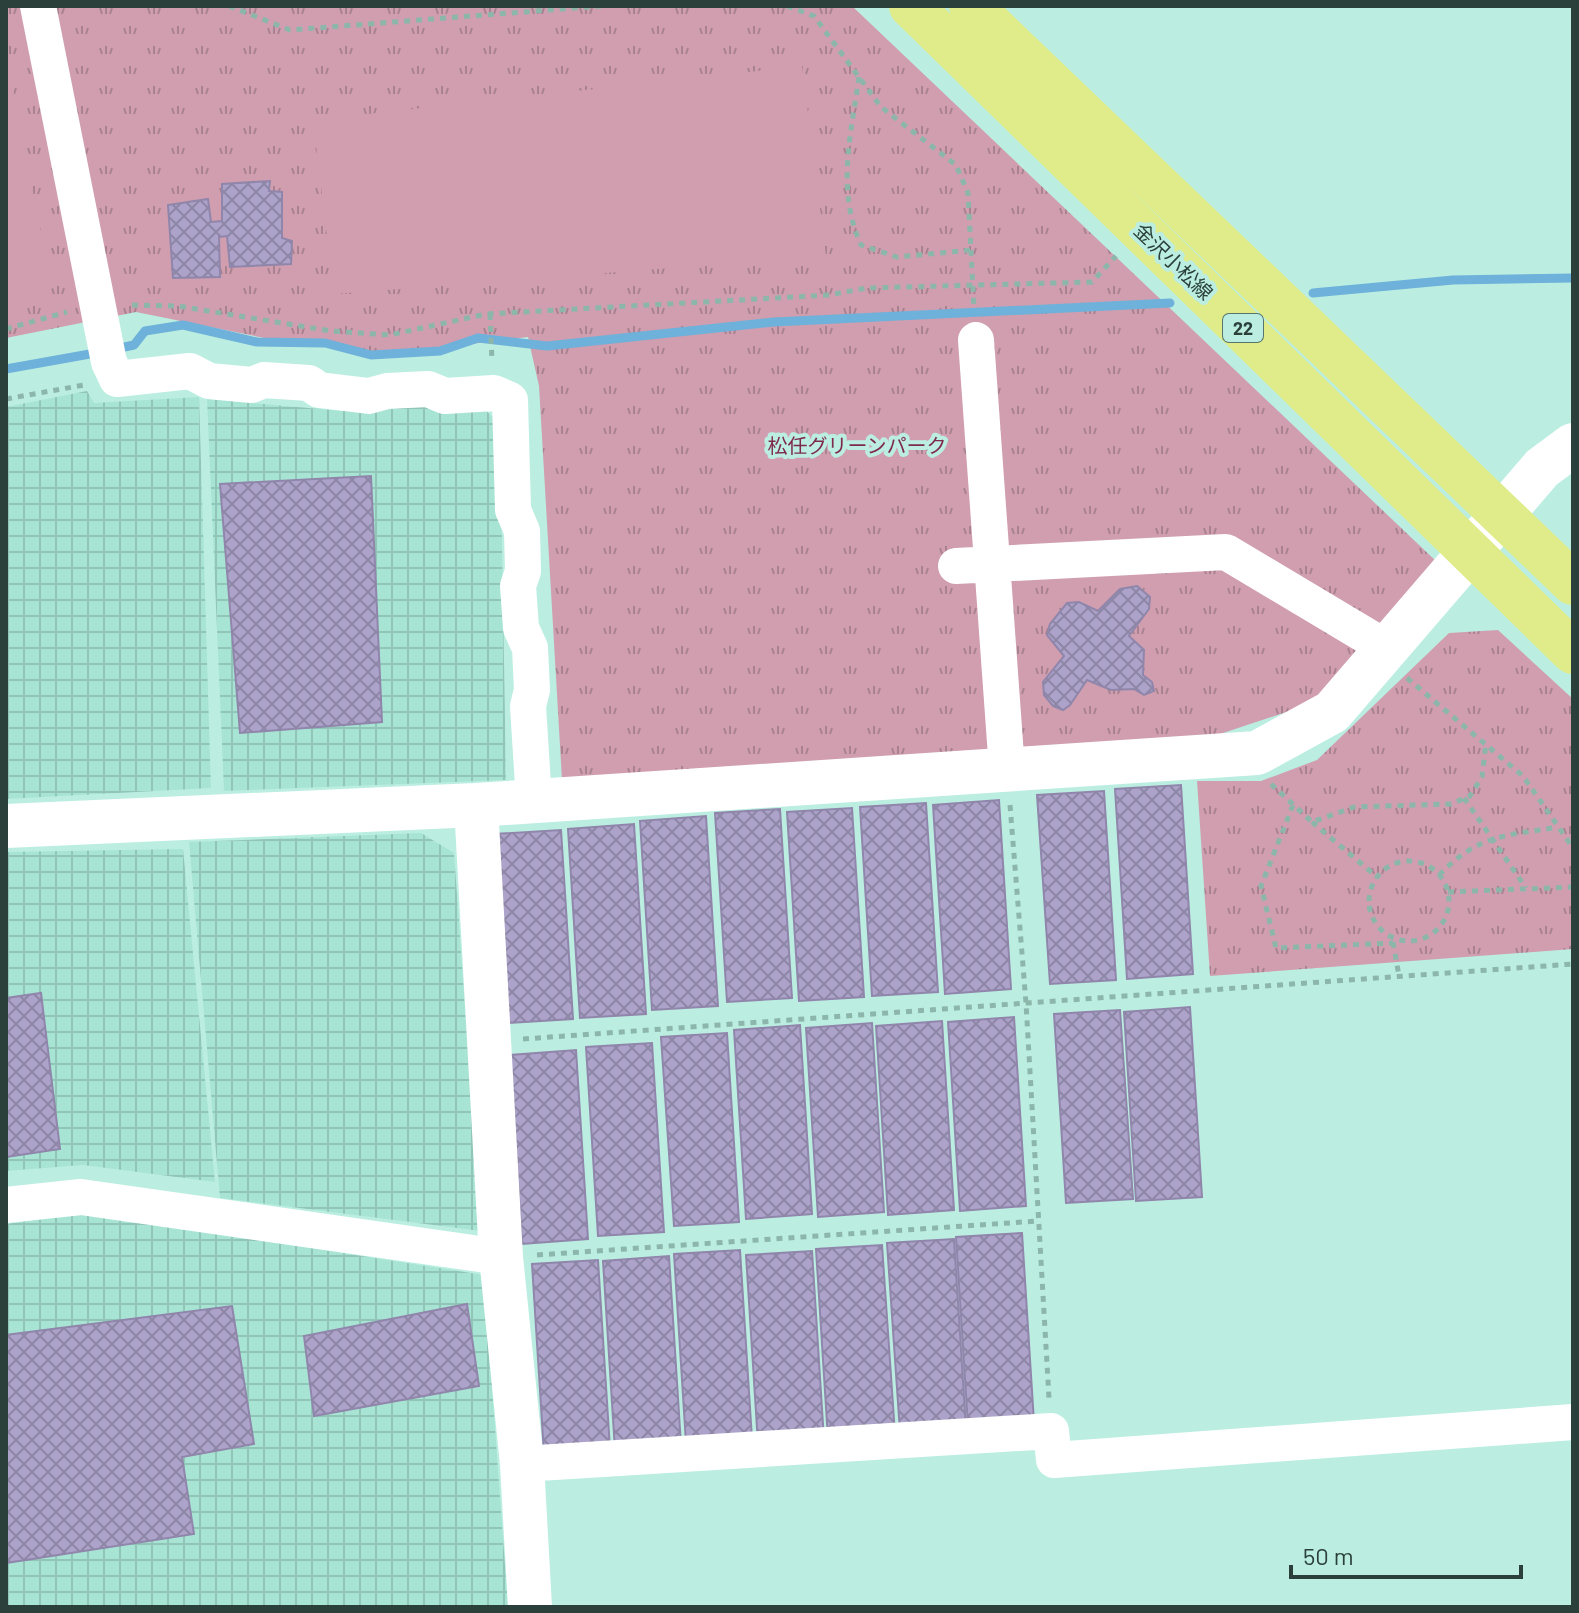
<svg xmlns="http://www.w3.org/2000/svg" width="1579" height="1613" font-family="Barlow,'Noto Sans JP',sans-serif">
  <defs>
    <pattern id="industrial-grid" width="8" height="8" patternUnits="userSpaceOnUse" patternTransform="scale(2)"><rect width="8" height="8" fill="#a7e4d4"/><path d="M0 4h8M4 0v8" fill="none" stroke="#90c5b7"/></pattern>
    <pattern id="park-tufts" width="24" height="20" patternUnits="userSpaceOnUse" patternTransform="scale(2)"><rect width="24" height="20" fill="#d09eaf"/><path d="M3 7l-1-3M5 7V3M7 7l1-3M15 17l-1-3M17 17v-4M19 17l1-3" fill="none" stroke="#a9828f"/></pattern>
    <pattern id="building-cross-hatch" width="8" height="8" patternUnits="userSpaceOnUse" patternTransform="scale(2)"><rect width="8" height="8" fill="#ada3ca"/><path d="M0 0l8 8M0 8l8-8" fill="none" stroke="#8d86a5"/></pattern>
  </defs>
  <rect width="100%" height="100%" fill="#bbeee1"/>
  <path fill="url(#industrial-grid)" d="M87,391L94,403L199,397L211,788L6,799V407Z
    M207,399L343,411L479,404L500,424L506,780L224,791Z
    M421,833L454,853L481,1231L220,1198L189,842Z
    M183,849L215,1182L83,1165L6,1171V852Z
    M86,1213L484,1275L508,1607H6V1224Z"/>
  <path fill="url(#park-tufts)" d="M6,6H852L1438,563L1311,704L1217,735L562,780L539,386L528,337L388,354L279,341L136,312L6,338Z
    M1498,630L1573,699V949L1210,976L1197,781H1261L1317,760L1449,633Z"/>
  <path fill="#d09eaf" d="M6,53L52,289L6,298Z
    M802,66L826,256L334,294L313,120Z"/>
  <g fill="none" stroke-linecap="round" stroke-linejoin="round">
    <path stroke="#6eb1da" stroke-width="9" d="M1313,293L1453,280L1573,278
      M115,349L134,345L145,331L183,325L257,342L325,343L371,355L440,351L478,338L547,346L774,322L1170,303
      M6,369L101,352"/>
  </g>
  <path fill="url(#building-cross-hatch)" stroke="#9086ab" stroke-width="2" d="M270,181L269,191L282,192V238L292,241L291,264L230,267L227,236L219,237L220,277L173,278L168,205L208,199L211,222L222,221V184Z
    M371,476L382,722L240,733L220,484Z
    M1137,586L1150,597L1149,609L1129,636L1144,650L1143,675L1152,682L1154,691L1144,695L1134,689L1111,690L1087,680L1070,705L1063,710L1053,706L1044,695L1043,682L1064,656L1047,635L1050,624L1067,603L1079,602L1098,611L1120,589Z
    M1181,785L1193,974L1127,979L1115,789Z
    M1104,791L1116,980L1050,984L1037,795Z
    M999,800L1011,989L945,994L933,805Z
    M926,803L938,992L872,996L860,807Z
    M852,808L864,997L799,1001L787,812Z
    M780,809L792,998L727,1002L715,813Z
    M706,816L718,1006L652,1010L640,821Z
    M634,824L646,1014L580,1018L568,829Z
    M561,830L573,1019L507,1023L494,834Z
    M6,975V998L41,993L60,1149L6,1157Z
    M1190,1007L1202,1197L1136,1201L1124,1012Z
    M1120,1010L1133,1199L1066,1203L1054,1014Z
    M1014,1017L1026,1206L960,1211L948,1022Z
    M942,1021L954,1210L888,1215L876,1026Z
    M872,1023L884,1212L818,1217L806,1028Z
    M800,1025L812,1214L746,1219L734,1030Z
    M727,1033L739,1222L674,1226L661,1037Z
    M652,1043L664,1232L598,1236L586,1047Z
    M576,1050L588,1239L522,1244L510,1055Z
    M1022,1233L1034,1422L968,1426L956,1237Z
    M954,1239L966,1428L900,1432L887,1243Z
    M882,1245L895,1434L828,1439L816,1249Z
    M740,1250L752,1439L686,1443L674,1254Z
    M812,1251L824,1440L758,1444L746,1255Z
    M669,1256L681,1445L615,1450L603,1261Z
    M598,1260L610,1449L544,1454L532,1264Z
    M467,1304L479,1386L314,1416L304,1336Z
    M232,1306L254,1444L182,1457L194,1534L6,1563V1335Z"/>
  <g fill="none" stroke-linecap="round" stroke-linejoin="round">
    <path stroke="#8db6ab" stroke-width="5" stroke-dasharray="6 6" stroke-linecap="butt" d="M229,6L290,30L601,6
      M787,6L814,16L881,107L956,165L968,193L974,309
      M859,77C851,135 836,190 861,245L897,257L971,250
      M132,305L178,306L331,331L390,335L486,314L829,295L867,288L1092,282L1116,256
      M490,314L492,361
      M6,329L67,312
      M6,399L84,385
      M1407,678L1523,776L1573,848
      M1271,784L1312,822L1354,807L1451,804L1470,796L1482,777L1486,743
      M1464,798L1526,888
      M1010,805L1026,1003L1049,1398
      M1293,805L1261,886L1276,948L1393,943
      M1312,822L1377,877
      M1369 901a40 40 0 1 1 80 0a40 40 0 1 1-80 0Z
      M1439,875C1479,834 1505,836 1558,827
      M1448,892L1573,887
      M1393,942L1399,976
      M523,1039L1573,964
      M537,1255L1038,1221"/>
    <path stroke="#fff" stroke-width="36" d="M38,6L109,362L117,379L190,371L209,381L252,385L264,380L309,383L319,390L369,396L387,391L428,389L445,396L494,393L510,400L513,510L522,531L523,571L518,586L521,628L530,648L532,690L528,706L534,801
      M976,340L1007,770
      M956,566L1226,552L1385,647
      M6,1205L81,1197L501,1257
      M522,1464L1051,1431L1054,1460L1573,1422"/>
    <path stroke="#fff" stroke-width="44" d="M6,826L476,805
      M530,1607L522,1464L501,1257L476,805L1257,753L1332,712L1542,468L1573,445"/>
    <path stroke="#dfec89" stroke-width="44" d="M911,6L1573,652
      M971,6L1573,583"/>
  </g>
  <g text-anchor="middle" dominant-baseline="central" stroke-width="8" stroke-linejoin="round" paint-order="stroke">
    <rect fill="#bbeee1" stroke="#56746c" stroke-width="2" x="1223" y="314" width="40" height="28" rx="6"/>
    <g font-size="18" font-weight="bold" fill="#2b403a">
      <text x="1243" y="328">22</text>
    </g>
    <g font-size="20" fill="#2b403a" stroke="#bbeee1">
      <text transform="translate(1174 261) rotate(44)">金沢小松線</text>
    </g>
    <g font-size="20" fill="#7d2a4e" stroke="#bbeee1">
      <text x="857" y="445">松任グリーンパーク</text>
    </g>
  </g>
  <rect width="1579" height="1613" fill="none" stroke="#2b403a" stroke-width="16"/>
  <path d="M1291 1565v12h230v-12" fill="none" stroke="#2b403a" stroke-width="4"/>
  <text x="1303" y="1565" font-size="24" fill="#2b403a" stroke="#bbeee1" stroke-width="6" paint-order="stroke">50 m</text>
</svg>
